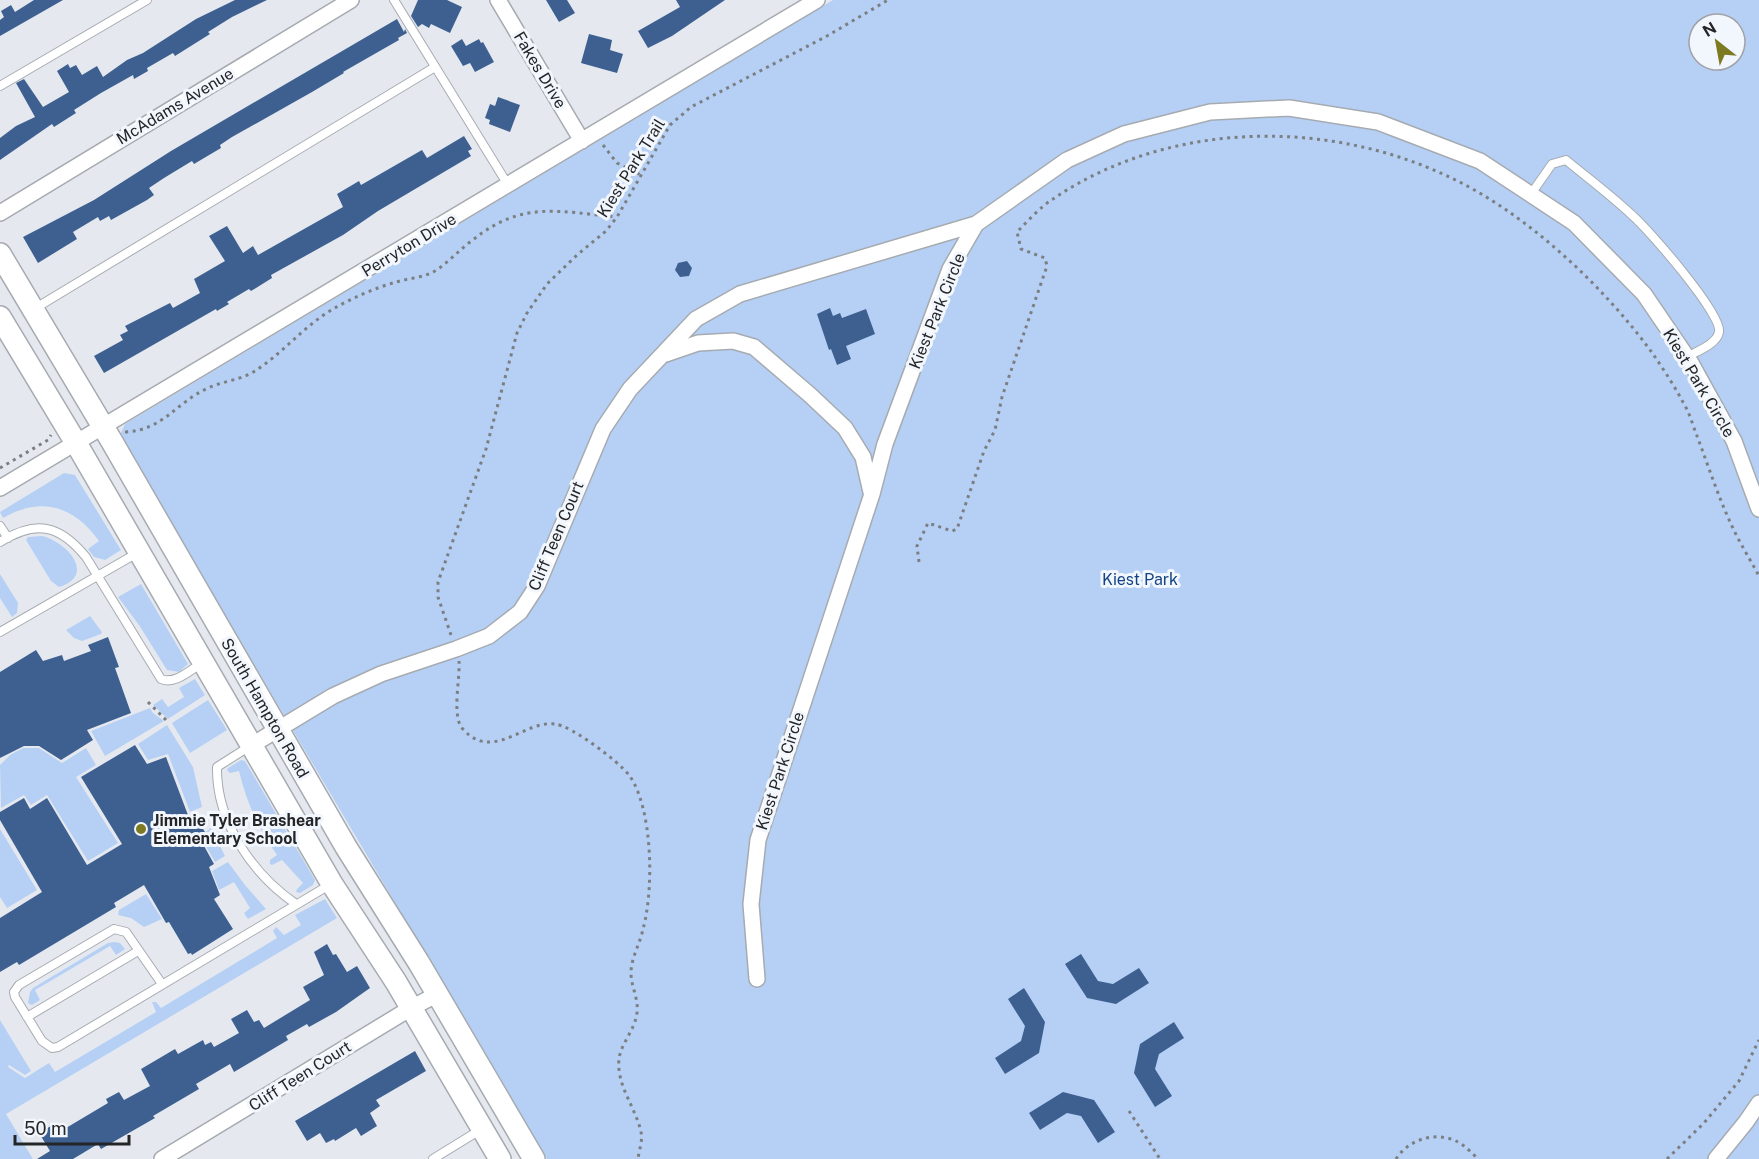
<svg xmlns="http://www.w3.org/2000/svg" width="1759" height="1159" font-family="'Public Sans',sans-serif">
  <rect width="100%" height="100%" fill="#e5e9ef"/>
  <path fill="#b6d0f5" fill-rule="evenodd" d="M833,0H1759V1159H547L119,437L125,424ZM1699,24H1735V60H1699Z
    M64,473L75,475L121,550L105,560L94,557L88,549L99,541C74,506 41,496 3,518L0,512Z
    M42,536C67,542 97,575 59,587L51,581L26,540L28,537Z
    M0,574L18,603L17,613L12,617L0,598Z
    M141,584L188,664L179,672L167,670L139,625L118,597Z
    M90,616L102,632L101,634L82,641L74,638L66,630Z
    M195,679L205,695L168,719L153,705L162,699L168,707L184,697L179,688Z
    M208,700L227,730L190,753L172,723Z
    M150,708L153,713L164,721L105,756L91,731Z
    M167,725L193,767L202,807L190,812L168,754L148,760L138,744Z
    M23,748H39L62,763L86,748L96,765L76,777L118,843L88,861L47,795L31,805L24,795L1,808L0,765L10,755Z
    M241,760L245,761L315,880L313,885L300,893L296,892L297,889L303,883L282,860L272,865L270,864V860L277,855C259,830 246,801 239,771L230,773L227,770L228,768Z
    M211,828L225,856L215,862L200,836Z
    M0,829L37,890L7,908L0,897Z
    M228,862L245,885L266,909L248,919L244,913L250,908L234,882L219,890L212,871Z
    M146,894L162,919L144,927L131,918L118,915L119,910Z
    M325,899L337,918L6,1114L33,1159H0V1020L31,1071L25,1075L9,1065L8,1067L25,1078L49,1063L55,1072L156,1012L152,1002H156L161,1008L277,938L273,931L276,927L284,935L301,925L295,915Z
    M115,942L120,943L125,949L116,955L110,946L35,990L40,1000L32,1005L28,1003L30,992L33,988L108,943Z"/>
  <path fill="#3d6091" d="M34,0H63L0,36V20L4,17L1,11L11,5L15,12Z
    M235,0H267L232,17L208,32L210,34L175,56L173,53L147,68L148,71L134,79L133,75L101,93L74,110L76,113L54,127L52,124L0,160V138L16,126L35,117L16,83L24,79L43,107L69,92L57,71L68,64L70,68L76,65L82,75L97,66L103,77L127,60L143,53L196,19Z
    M418,0H447L462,7L450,33L431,24L429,28L422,24L418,27L411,16Z
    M546,0H567L575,13L559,22Z
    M676,0H725L672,36L648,48L638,31L680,7Z
    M397,19L404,32L405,29L407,33L398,38L399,40L343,72L344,73L312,92L232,137L220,145L221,148L194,164L192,161L164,178L149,188L154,195L147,200L111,220L109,216L100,221L98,217L73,232L77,239L38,263L23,237L94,200L171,151Z
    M589,34L612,40L610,50L623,54L617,73L581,63Z
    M462,39L466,46L479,39L481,43L483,42L494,62L475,72L470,63L463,66L451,46Z
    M498,97L520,105L510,132L489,124L490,120L485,118L490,104L495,106Z
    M464,136L472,149L468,151L471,156L378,211L343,235L271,275L272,278L251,291L249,289L227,302L229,304L217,311L216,309L104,373L94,356L123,340L120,335L128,331L125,326L170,303L173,308L200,293L194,279L225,261L209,236L227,226L243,253L253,246L258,255L343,207L337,194L359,181L361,185L422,150L427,158Z
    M687,261L692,268L689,276L680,277L675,270L678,263Z
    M830,308L833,316L840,313L842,318L866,309L875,334L846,346L851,359L837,365L831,349L829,350L817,314Z
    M108,637L119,667L115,668L131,713L87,730L93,740L61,760L39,746H24L0,758V672L36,650L43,661L62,655L64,661L91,651L88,645Z
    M135,745L147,764L166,757L188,815L193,813L205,832L198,835L214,864L209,867L220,895L214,899L233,929L192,955L191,953L188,954L169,922L166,923L144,885L114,903L116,907L19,965L17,962L0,972V918L42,892L0,820V812L24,798L30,809L47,798L87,865L122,844L81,777Z
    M327,944L333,955L336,954L347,972L357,966L370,988L336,1012L309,1027L307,1024L286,1036L288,1040L234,1072L230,1064L196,1084L199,1089L153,1116L155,1118L101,1149L98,1144L73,1159H37L50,1151L39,1133L56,1123L61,1131L108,1103L106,1099L119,1092L124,1100L150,1086L141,1069L175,1049L178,1054L203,1040L205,1045L211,1042L214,1047L239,1033L231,1019L247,1010L254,1022L259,1020L264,1028L310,1000L303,987L324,975L314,952Z
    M1081,954L1098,981L1113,984L1139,968L1149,983L1116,1004L1087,998L1065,964Z
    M1024,988L1045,1022L1039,1053L1005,1074L995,1058L1021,1041L1025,1026L1008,999Z
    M1174,1022L1184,1038L1159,1054L1155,1069L1172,1096L1155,1107L1134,1073L1140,1044Z
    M415,1051L426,1071L376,1100L380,1106L370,1113L377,1126L361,1136L356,1128L335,1141L334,1139L326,1143L320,1133L307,1141L295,1121Z
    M1063,1092L1094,1100L1115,1132L1098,1143L1081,1116L1067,1113L1040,1130L1029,1113Z"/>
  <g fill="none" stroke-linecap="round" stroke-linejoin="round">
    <g stroke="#a6abb1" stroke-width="10">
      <path id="lane" d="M394,0L508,185
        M0,86L147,0
        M1531,194L1552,164L1566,160C1589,179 1612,196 1633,216C1649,230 1723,315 1719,332C1717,344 1697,351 1687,357
        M34,309L435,67
        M0,526L8,538
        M0,542C36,520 59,524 86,557L161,679C175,685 190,670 202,663
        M0,632L139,552
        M250,746L217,767C216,821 252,874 296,904
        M162,984L126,932L114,929L19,985L14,992L15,997L42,1041L52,1048L58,1047L331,884
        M27,1017L138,951
        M433,1159L480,1130"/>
    </g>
    <g stroke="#a6abb1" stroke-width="18">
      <path id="street" d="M498,0L582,141
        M0,213L351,0
        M666,354L698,343L733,341L754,347L810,395L845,428L863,457L871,492
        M0,488L817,0
        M252,745L333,696L381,674L456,649L489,636L520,612L537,586L603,429L630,389L696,319L740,294L976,224
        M757,979L751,904L758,840L872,494L885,444L950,269L976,224L1067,160L1124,134L1210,112L1289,108L1378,122L1480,161L1574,223L1644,294L1691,363L1734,441L1759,509
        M162,1159L411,1008L438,994
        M1716,1159L1746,1122L1759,1103"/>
    </g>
    <g stroke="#a6abb1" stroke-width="24">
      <path id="secondary" d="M0,254L111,440L346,847L419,963L534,1159
        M0,317L76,443L332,884L396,982L500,1159"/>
    </g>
    <path stroke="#7c7f82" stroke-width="3" stroke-dasharray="3 4.5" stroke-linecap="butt" d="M603,145L617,163L641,175
      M125,432C164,430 175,403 208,388C223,381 241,380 255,371C283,353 304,326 333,309C352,298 375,288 396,282C409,278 423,278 435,271C449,262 460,249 474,239C523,200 560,212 617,217
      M0,468L48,440L51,435
      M919,562L917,546L928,523L952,531L957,529L984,451L995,430L1002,397L1047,266L1045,258L1021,249L1017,232C1028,221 1040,207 1053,199C1166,122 1322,118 1445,175C1523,210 1603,285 1653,354C1664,370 1675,387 1684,404C1690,414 1693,426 1697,436C1708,465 1718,496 1731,524C1739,542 1750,559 1759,576
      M451,635L438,597V582L486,449L517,333L527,313L547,284L577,255L606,231L617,217L670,125L691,107L827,36L888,0
      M459,661C460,680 453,708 460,725C462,729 466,732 469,735C498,757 526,720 555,724C572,726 618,761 629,775C653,808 654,890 643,929C640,944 631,958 631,973C631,987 639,999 637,1013C635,1030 621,1043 619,1059C616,1085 636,1108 641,1132C643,1141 639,1150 638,1159
      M148,702L168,722
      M1129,1111L1160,1159
      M1396,1159C1408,1140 1434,1131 1456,1141C1463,1144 1472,1153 1478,1159
      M1667,1159L1704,1123L1739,1081L1759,1040"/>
    <use href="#lane" stroke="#fff" stroke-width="8"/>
    <use href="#street" stroke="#fff" stroke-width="15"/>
    <use href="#secondary" stroke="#fff" stroke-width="21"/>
  </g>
  <circle fill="#7e7a21" stroke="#f2f6fd" stroke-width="2" cx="141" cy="829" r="6"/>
  <g text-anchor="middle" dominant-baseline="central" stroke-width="6" stroke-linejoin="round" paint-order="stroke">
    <g font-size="16" fill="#242527" stroke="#f2f6fd">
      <text transform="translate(540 70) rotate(59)">Fakes Drive</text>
      <text transform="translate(175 106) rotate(-31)">McAdams Avenue</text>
      <text transform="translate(631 168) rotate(-58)">Kiest Park Trail</text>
      <text transform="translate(409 245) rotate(-31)">Perryton Drive</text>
      <text transform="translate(937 311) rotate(-68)">Kiest Park Circle</text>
      <text transform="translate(1699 383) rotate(59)">Kiest Park Circle</text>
      <text transform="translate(556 536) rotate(-67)">Cliff Teen Court</text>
      <text transform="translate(265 708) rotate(60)">South Hampton Road</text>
      <text transform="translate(780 771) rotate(-72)">Kiest Park Circle</text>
      <text transform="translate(300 1076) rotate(-32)">Cliff Teen Court</text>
    </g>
    <g font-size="16" fill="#124384" stroke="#f2f6fd">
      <text x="1140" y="579">Kiest Park</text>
    </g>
    <g font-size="16" font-weight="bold" fill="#242527" stroke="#f2f6fd" text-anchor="start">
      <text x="153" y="820">Jimmie Tyler Brashear<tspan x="153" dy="18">Elementary School</tspan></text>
    </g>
  </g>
  <g transform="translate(1717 42) rotate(329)"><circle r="28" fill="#f2f6fd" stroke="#a0a2a7" stroke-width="1.5"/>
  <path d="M0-4.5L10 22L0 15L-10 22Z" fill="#7e7a21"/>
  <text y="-9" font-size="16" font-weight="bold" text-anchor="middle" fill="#242527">N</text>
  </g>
  <path d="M15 1135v9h114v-9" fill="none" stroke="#242527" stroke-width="3"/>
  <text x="24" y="1135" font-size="18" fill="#242527" stroke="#f2f6fd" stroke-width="4.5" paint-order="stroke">50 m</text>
</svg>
